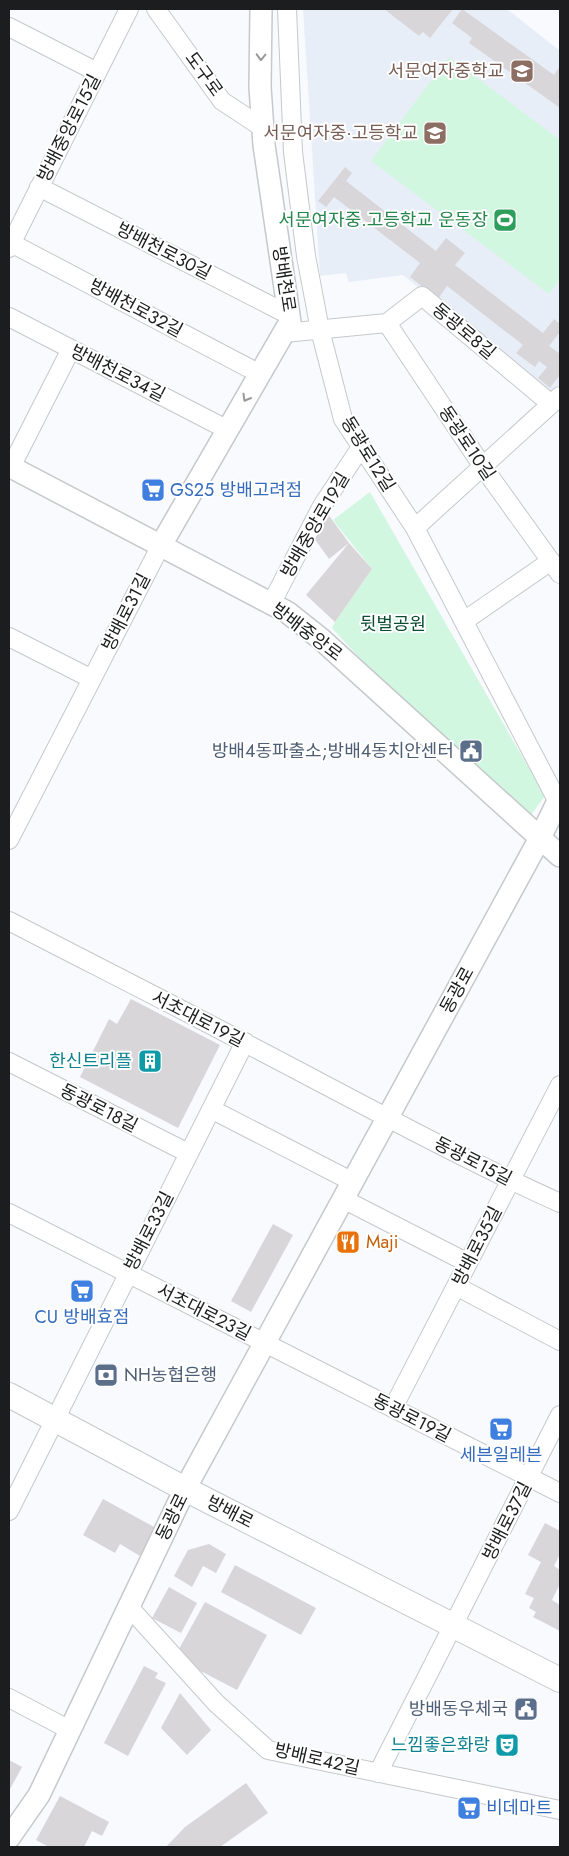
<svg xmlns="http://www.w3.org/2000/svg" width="569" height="1856" font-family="Jost,'Noto Sans KR',sans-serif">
  <rect width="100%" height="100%" fill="#f8fafd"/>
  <path fill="#e8eef8" d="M303,9H507L560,51V384L550,393L403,275L349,282L346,273L320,276Z"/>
  <path fill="#d2f7e0" d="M449,57L560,140V279L549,294L371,161Z
    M370,492L545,796L524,824L444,749L332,628L335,622L372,569L333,520Z"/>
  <path fill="#d8d6d9" d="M384,9H453L430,38L423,32L419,36Z
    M462,9L554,75L560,66V108L469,43L472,38L452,23Z
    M345,167L352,173L346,181L436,251L446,238L465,253L455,265L543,333L554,319L560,324V332L549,346L559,353L560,352V375L550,388L538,378L547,367L539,361L535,367L516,353L523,345L447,286L438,299L410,277L420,263L334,197L326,207L318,201Z
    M322,506L349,543L329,559L309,531Z
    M349,543L372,569L335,622L306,595Z
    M131,999L220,1045L178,1128L80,1077L109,1019L117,1024Z
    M273,1224L293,1235L251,1312L231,1301Z
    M103,1499L156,1528L140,1556L120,1544L115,1553L83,1535Z
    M545,1523L560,1531V1554L554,1566L560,1570V1584L552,1600L560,1605V1631L533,1617L536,1612L529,1608L534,1598L525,1594L541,1562L528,1555Z
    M209,1544L226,1554L216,1573L203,1566L192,1587L174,1576L188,1550Z
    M235,1565L316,1608L301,1635L221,1592Z
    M169,1587L197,1603L181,1633L152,1618Z
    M205,1602L267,1635L237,1690L195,1668L179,1649Z
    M144,1666L158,1673L155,1678L166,1683L128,1756L104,1743Z
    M180,1693L211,1730L187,1755L161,1728Z
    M9,1760L22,1767L9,1791Z
    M246,1783L268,1813L220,1847H166L185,1827Z
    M60,1796L109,1822L102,1836L92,1831L84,1847H49L36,1840Z"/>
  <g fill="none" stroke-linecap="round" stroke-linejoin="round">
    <g stroke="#c6c8cc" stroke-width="20">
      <path id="minor" d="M156,9L222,101L263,128
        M287,9L293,152L306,256L320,330L343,419L415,528L558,802
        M9,27L97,72
        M39,187L289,315
        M11,243L260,374
        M9,248L129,9
        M9,317L228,430
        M387,323L483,467L560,574
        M284,333L387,323L422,296L551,404
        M11,467L71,349
        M415,528L560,396
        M271,604L322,506L361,447
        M464,621L551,561
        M9,637L92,679
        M9,840L161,545
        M9,921C88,962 168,1002 247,1044C351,1098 454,1155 560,1203
        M9,1062L188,1153
        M211,1109L353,1182
        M343,1199L468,1263
        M9,1213L560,1493
        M456,1286L560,1341
        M393,1408L560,1085
        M9,1511L245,1042
        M129,1607L216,1703L268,1750L560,1810
        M9,1698L70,1730
        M378,1773L560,1415"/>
    </g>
    <g stroke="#c6c8cc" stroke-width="24">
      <path id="tertiary" d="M9,466L287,612L321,639L560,856
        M161,545L290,322L264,145L260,87L261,9
        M9,1838L39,1795L185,1489L540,838L560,797"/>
    </g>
    <g stroke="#c6c8cc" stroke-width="26">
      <path id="secondary" d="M9,1395L185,1489L560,1680"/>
    </g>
    <use href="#minor" stroke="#fff" stroke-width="18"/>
    <use href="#tertiary" stroke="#fff" stroke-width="21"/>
    <use href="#secondary" stroke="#fff" stroke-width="24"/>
  </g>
  <defs><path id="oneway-chevron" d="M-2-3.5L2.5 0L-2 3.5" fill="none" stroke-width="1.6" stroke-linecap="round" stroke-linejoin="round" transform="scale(1.25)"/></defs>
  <g stroke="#99999a">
    <use href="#oneway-chevron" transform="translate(261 57) rotate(91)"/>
    <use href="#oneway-chevron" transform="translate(246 398) rotate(120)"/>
  </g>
  <defs>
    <g id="school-square" transform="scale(1.25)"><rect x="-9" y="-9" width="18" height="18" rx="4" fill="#8d6e63" stroke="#fff"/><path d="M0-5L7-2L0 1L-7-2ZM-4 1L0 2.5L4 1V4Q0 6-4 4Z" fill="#fff"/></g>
    <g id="stadium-square" transform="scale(1.25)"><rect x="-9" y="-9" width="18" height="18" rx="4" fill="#2e9e5b" stroke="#fff"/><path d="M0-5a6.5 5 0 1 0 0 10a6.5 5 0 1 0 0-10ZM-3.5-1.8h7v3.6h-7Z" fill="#fff"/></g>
    <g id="supermarket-square" transform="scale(1.25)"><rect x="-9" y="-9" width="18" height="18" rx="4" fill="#3f7fe0" stroke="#fff"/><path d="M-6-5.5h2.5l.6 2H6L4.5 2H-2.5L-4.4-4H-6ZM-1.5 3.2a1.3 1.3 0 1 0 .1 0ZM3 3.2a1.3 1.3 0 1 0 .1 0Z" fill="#fff"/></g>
    <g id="civic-square" transform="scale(1.25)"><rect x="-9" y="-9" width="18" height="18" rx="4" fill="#5c6f8a" stroke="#fff"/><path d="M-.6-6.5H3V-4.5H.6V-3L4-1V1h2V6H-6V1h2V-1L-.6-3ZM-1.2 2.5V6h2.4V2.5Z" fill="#fff"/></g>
    <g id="building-square" transform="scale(1.25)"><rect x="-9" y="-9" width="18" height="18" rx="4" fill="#0f9aa8" stroke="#fff"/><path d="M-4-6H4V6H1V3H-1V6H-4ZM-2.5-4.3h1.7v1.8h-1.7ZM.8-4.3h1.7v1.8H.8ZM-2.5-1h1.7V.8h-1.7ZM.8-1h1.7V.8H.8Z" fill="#fff"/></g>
    <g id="restaurant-square" transform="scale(1.25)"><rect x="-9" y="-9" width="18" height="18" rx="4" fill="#e8710a" stroke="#fff"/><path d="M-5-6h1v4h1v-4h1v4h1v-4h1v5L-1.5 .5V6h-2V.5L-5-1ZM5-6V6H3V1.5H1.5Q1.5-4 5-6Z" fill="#fff"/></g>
    <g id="bank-square" transform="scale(1.25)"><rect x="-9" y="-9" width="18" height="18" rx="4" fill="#5c6f8a" stroke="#fff"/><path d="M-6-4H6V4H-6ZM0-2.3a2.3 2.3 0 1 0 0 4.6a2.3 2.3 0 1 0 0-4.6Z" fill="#fff"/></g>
    <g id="theatre-square" transform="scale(1.25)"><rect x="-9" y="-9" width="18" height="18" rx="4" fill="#0f9aa8" stroke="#fff"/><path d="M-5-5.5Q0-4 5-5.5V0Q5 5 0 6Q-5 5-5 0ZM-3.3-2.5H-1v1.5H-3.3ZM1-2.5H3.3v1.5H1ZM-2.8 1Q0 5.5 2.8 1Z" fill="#fff"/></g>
  </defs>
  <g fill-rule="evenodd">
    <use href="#school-square" x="522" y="71"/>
    <use href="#school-square" x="435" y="133"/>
    <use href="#stadium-square" x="505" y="220"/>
    <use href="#supermarket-square" x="153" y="490"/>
    <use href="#civic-square" x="471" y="751"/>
    <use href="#building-square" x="150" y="1061"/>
    <use href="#restaurant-square" x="348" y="1242"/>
    <use href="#supermarket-square" x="82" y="1291"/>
    <use href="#bank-square" x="106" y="1375"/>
    <use href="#supermarket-square" x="501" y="1429"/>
    <use href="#civic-square" x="526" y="1709"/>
    <use href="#theatre-square" x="507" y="1745"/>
    <use href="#supermarket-square" x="469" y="1808"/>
  </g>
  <g text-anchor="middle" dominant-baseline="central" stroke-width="4" stroke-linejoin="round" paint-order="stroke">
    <g font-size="18" fill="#785e54" stroke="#fff" text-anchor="end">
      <text x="504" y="71">서문여자중학교</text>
      <text x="418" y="133">서문여자중·고등학교</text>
    </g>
    <g font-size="18" fill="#1c1d1e" stroke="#fff">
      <text transform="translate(204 74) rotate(54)">도구로</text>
      <text transform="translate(69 128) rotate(-63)">방배중앙로15길</text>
      <text transform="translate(164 251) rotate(27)">방배천로30길</text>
      <text transform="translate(284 279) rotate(81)">방배천로</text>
      <text transform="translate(136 308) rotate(28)">방배천로32길</text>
      <text transform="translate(464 331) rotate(40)">동광로8길</text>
      <text transform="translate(118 373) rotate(27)">방배천로34길</text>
      <text transform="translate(467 443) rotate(56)">동광로10길</text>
      <text transform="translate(368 454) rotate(58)">동광로12길</text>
      <text transform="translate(315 525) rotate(-60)">방배중앙로19길</text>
      <text transform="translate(126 612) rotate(-63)">방배로31길</text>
      <text transform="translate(307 632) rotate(37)">방배중앙로</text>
      <text transform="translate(457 990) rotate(-61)">동광로</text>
      <text transform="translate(198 1019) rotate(27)">서초대로19길</text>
      <text transform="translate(99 1108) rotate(27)">동광로18길</text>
      <text transform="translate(473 1161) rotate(27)">동광로15길</text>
      <text transform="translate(149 1231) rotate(-63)">방배로33길</text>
      <text transform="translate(477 1246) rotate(-63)">방배로35길</text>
      <text transform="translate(204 1312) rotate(27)">서초대로23길</text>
      <text transform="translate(412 1418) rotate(27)">동광로19길</text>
      <text transform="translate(230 1512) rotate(27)">방배로</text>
      <text transform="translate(172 1517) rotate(-64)">동광로</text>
      <text transform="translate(507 1521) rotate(-63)">방배로37길</text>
      <text transform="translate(317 1759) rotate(13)">방배로42길</text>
    </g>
    <g font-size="18" fill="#27864d" stroke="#fff" text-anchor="end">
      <text x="488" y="220">서문여자중.고등학교 운동장</text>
    </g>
    <g font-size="18" fill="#366cbe" stroke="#fff" text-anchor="start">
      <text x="170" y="490">GS25 방배고려점</text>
      <text x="82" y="1317" text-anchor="middle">CU 방배효점</text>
      <text x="501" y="1455" text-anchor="middle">세븐일레븐</text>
      <text x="486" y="1808">비데마트</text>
    </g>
    <g font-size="18" fill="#0b4d30" stroke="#fff">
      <text x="393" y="624">뒷벌공원</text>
    </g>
    <g font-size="18" fill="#4e5e75" stroke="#fff" text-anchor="end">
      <text x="454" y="751">방배4동파출소;방배4동치안센터</text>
      <text x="124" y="1375" text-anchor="start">NH농협은행</text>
      <text x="508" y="1709">방배동우체국</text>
    </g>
    <g font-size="18" fill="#0d838f" stroke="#fff" text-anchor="end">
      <text x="132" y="1061">한신트리플</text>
      <text x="490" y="1745">느낌좋은화랑</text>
    </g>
    <g font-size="18" fill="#c56008" stroke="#fff" text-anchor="start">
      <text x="366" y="1242">Maji</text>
    </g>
  </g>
  <rect width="569" height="1856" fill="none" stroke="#1c1d1e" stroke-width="20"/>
</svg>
